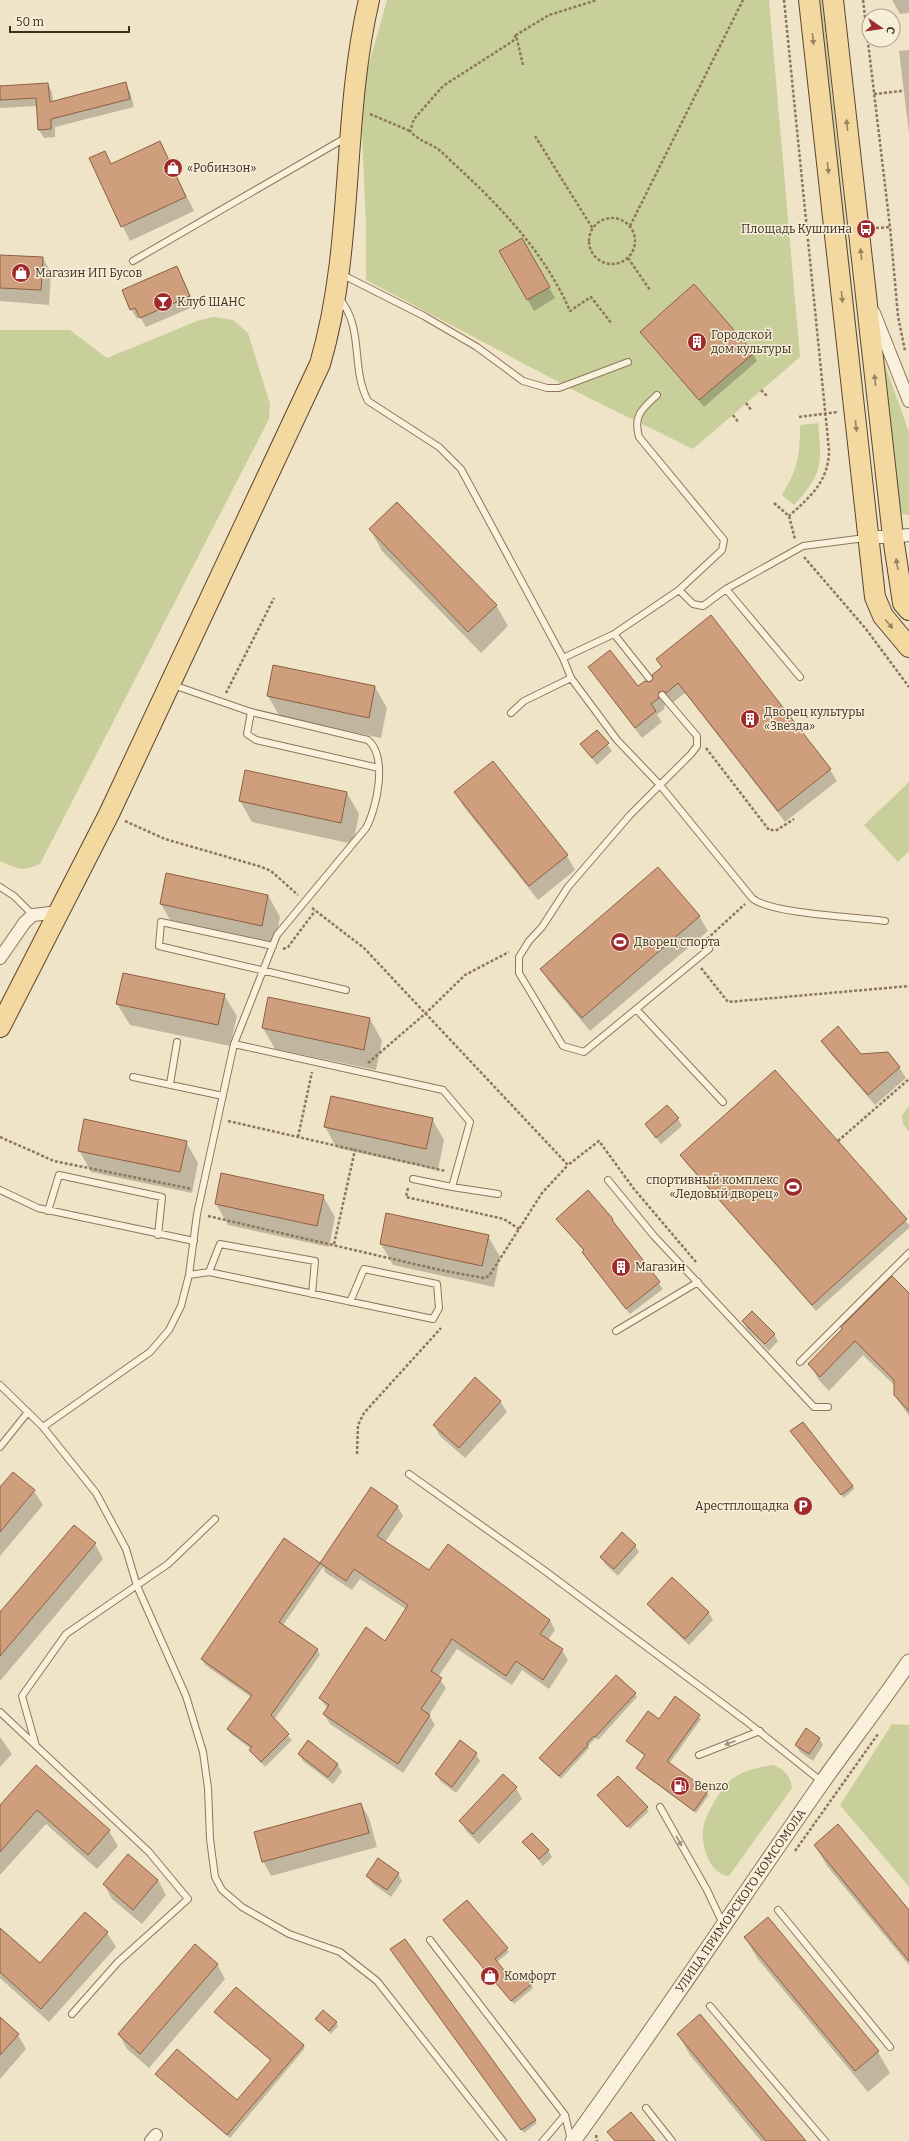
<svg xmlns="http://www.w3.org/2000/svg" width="909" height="2141" font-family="Bitter,serif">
  <rect width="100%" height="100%" fill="#f0e4c8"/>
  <path fill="#c9cf9b" d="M387,0H769L800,357L693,449L581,394L366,280V228L362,133L363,85Z
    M816,0H822L871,464H866Z
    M213,317L233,320L248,333L270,404L269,419L40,864C23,872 17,869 0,861V330H70L107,358L197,321Z
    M882,362H884L909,432V515L902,514L900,511Z
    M818,423C822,464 823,474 794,505L782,495C798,468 800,456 800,425Z
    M909,782V851L898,862L864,825Z
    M909,1106V1132L903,1124L902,1115Z
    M892,1724L909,1725V1887L840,1805Z
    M773,1765C785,1770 790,1775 792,1788L729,1876C710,1875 701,1846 703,1829C705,1815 722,1785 735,1777C746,1770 760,1767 773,1765Z"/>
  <path fill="#0003" d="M892,0H909V13L900,14Z
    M909,50V133L899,51Z
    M48,84L52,92L53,102L125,84L130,92L134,107L55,127V137L44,138L39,130L38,106L0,108V87Z
    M160,142L194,211L130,241L90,159L104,152L111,164Z
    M522,240L555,298L534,311L501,252Z
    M0,256L43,258L51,273L49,305L0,301Z
    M177,267L195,306L146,327L140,317L137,319L131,309Z
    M641,332L753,354L757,361L704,407Z
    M370,529L496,605L508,626L481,653L382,551Z
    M711,617L830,770L837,781L785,822L685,693L672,703L670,701L665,703L664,709L657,715L662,722L642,738L589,668L638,688L650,683L663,668L657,659Z
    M274,666L375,687L387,708L381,738L280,717L268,696Z
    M597,731L612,751L597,765L581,745Z
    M455,792L567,856L575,870L538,900L464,807Z
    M347,793L359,814L353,844L252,822L240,801Z
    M268,895L280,917L274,947L173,925L161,904Z
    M699,916L708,931L590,1031L550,983L541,969Z
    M224,995L237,1016L230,1046L130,1025L117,1004Z
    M370,1019L382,1041L376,1070L275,1049L263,1028Z
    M822,1041L899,1067L906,1078L875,1105L829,1052Z
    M775,1072L909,1225V1228L816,1311L685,1162L681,1155Z
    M432,1119L444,1140L438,1170L337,1148L325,1127Z
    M678,1119L682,1126L661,1144L646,1125Z
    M186,1142L198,1163L192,1193L91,1172L79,1150Z
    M222,1174L323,1196L335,1217L329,1247L228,1225L216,1204Z
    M557,1219L612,1220L663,1289L630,1314L586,1258L584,1251Z
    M488,1236L500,1257L494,1287L393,1265L381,1244Z
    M909,1295V1416L894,1395L895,1386L863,1355L829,1391L818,1379L810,1364Z
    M743,1321L774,1334L778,1341L769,1351L747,1329Z
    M500,1401L507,1412L465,1458L440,1436L434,1425Z
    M793,1434L853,1486L854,1489L844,1498Z
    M0,1489L34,1491L43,1505L0,1556Z
    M371,1489L398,1507L403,1516L385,1542L429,1572L550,1620L555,1630L548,1640L562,1650L568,1660L549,1689L522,1670L512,1685L457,1649L438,1677L446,1688L429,1715L435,1725L403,1773L330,1724L324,1714L328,1709L320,1698L385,1642L407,1610L360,1579L352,1590L326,1573L323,1567L283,1625L317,1649L320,1655L274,1720L292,1740L265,1767L254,1755L251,1749L231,1734L228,1729L251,1697L205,1665L202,1659L284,1539L320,1564Z
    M74,1526L95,1544L103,1559L0,1681V1614Z
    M635,1545L639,1552L618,1576L605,1564L601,1557Z
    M672,1579L709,1613L713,1620L689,1645L653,1611L649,1604Z
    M635,1694L637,1697L598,1740L596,1738L588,1746L589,1748L561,1779L542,1761L541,1758Z
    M675,1698L701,1719L669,1764L709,1795L696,1813L639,1771L637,1768L645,1756L628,1741L659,1720Z
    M0,1737L12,1754L0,1767Z
    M819,1738L823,1745L813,1761L800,1752L796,1745Z
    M308,1742L338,1765L342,1772L333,1784L303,1761L299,1754Z
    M476,1754L480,1761L456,1793L440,1781L436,1774Z
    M36,1766L109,1831L118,1846L97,1869L46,1824L0,1875V1807Z
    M618,1777L649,1811L630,1829L601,1798Z
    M516,1788L522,1799L479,1844L467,1832L460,1821Z
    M361,1804L369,1818L377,1847L271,1876L263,1861Z
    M524,1842L548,1850L552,1857L543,1866Z
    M815,1845L909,1913V1965L827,1866Z
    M398,1874L402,1881L391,1897L372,1883L368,1876Z
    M158,1880L166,1895L142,1924L112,1899L104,1884Z
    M467,1901L509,1952L496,1963L513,1983L531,1984L533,1988L514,2004L444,1921Z
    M85,1913L107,1933L116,1947L49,2022L0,1978V1929L40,1964Z
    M745,1937L878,2052L890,2073L868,2092L757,1958Z
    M393,1953L535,2120L537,2123L524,2133Z
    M217,1964L225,1979L149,2068L127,2049L119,2034Z
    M216,2012L303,2045L305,2048L230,2138L157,2075L237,2101L271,2061Z
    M0,2019L18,2035L26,2049L0,2079Z
    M316,2019L336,2023L338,2026L331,2034Z
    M678,2034L804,2141H761L690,2055Z"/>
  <path fill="#cf9f7d" stroke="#8d5f41" d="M126,82L130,99L51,119V129L38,130L36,98L0,100V86L48,83L50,102Z
    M160,141L186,197L121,227L89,158L105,151L111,164Z
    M522,238L550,287L527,300L499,251Z
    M0,255L43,257L41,290L0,288Z
    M177,266L190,296L140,318L135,308L130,310L122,290Z
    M694,284L754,353L699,400L640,332Z
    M397,502L497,605L468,632L369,529Z
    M711,615L831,769L778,811L678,683L666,693L663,691L659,692V698L651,704L656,711L635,728L588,667L610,650L638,686L645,681L650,682L653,679L652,675L662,667L656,659Z
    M273,665L375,686L369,718L267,696Z
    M597,730L609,743L592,758L580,744Z
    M493,761L568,855L529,886L454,792Z
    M245,770L347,792L341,823L239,801Z
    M658,867L700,916L582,1018L540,969Z
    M166,873L268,895L262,926L160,904Z
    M123,973L225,994L218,1025L116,1004Z
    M268,997L370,1018L364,1050L262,1028Z
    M838,1026L861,1054L888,1052L900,1067L868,1095L821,1041Z
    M775,1070L907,1219L812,1305L680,1155Z
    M331,1096L433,1118L426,1149L324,1127Z
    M667,1105L679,1118L656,1138L645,1124Z
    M84,1119L187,1141L180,1172L78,1151Z
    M221,1173L324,1195L317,1226L215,1204Z
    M588,1190L613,1219L612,1220L660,1282L626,1309L582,1252L584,1250L556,1219Z
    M386,1213L489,1235L482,1266L380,1244Z
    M892,1276L909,1293V1411L894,1395V1380L855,1341L820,1377L808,1364L842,1329L841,1327Z
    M752,1311L775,1334L765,1344L742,1321Z
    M475,1377L501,1401L459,1448L433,1425Z
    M803,1422L853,1486L841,1495L790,1431Z
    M13,1472L35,1490L0,1532V1487Z
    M371,1487L398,1506L377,1536L429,1570L448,1544L550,1620L540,1634L563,1649L543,1680L516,1661L506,1676L452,1639L431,1671L442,1678L421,1709L430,1715L398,1764L323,1714L329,1705L319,1698L366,1627L385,1641L408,1605L354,1569L346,1581L320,1563Z
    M74,1525L96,1543L0,1656V1612Z
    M622,1532L636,1545L614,1569L600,1557Z
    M284,1538L320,1563L279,1622L318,1649L271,1715L289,1734L261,1762L249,1750L252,1747L227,1729L252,1695L201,1659Z
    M672,1577L709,1612L685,1639L647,1604Z
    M616,1675L636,1693L595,1737L594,1736L587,1743L588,1745L559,1776L539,1758Z
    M675,1696L700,1715L667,1761L708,1791L694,1811L636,1768L645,1755L626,1741L648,1711L659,1719Z
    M806,1728L820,1738L809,1754L795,1745Z
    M308,1740L338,1764L328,1777L298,1754Z
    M460,1740L477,1753L452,1787L435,1774Z
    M36,1765L110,1830L88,1855L37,1810L0,1852V1805Z
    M503,1774L517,1787L473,1834L459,1821Z
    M618,1776L648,1807L627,1827L597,1795Z
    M361,1803L369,1833L262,1862L254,1832Z
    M838,1824L909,1910V1961L814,1845Z
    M532,1833L549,1850L539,1859L522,1842Z
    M128,1854L158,1880L133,1910L103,1884Z
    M378,1858L399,1873L387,1890L366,1876Z
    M467,1900L508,1948L495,1959L513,1981L523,1973L532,1984L511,2001L443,1920Z
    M85,1912L108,1932L41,2009L0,1972V1928L40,1963Z
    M768,1917L879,2051L855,2071L744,1937Z
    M405,1939L536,2120L521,2130L390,1949Z
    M195,1944L218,1964L140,2054L118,2034Z
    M236,1987L304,2045L227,2135L155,2074L177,2049L237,2100L271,2060L214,2012Z
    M323,2010L337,2022L329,2031L315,2019Z
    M700,2014L806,2141H766L677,2034Z
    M0,2017L19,2034L0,2055Z
    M631,2112L655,2141H615L607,2132Z"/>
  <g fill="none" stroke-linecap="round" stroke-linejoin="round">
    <g stroke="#8d765c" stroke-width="8">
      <path id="service" d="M133,261L347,137
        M341,274L424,316L477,347L523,381L547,388H559L628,362
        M339,298C365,329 350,367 368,401L439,447L461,469L563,658L571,678L617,740L660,785L752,898C770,914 857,917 885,921
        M657,395C642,409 633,415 639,437L724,540L722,550L679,590L693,604L703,606L726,589L803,546L865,538
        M726,589L800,677
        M614,634L649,678
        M563,658L614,634L679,590
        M662,695L697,736V746L691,754L630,815L568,887L542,927L529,941L519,957V973L563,1046L584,1052L709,949
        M251,712L247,734L256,740L379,768
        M511,713L524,701L571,678
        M0,887L14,896L33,915
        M273,946L161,922L159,946L346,990
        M636,1009L723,1102
        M234,1044L443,1090L470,1122L452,1187L498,1194
        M133,1077L223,1096
        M170,1084L177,1042
        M413,1179L452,1187
        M608,1180L654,1236L814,1407H828
        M0,1190L38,1208L194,1241
        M48,1211L59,1175L162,1197L158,1235
        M209,1272L220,1244L315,1261L312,1294
        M189,1275L209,1272L433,1319L439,1308L437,1284L364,1269L350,1302
        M616,1331L698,1282
        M800,1362L909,1253
        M0,1385L43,1427L96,1493L126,1549L137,1586L186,1696L203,1752L208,1788L210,1839L215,1877L222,1890L242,1907L289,1934L340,1952L377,1981L503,2141
        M43,1427L150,1352L169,1330L181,1306L189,1275L197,1214L234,1044L277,935L366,828C377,808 388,757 368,740L251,712L173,685
        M0,1447L28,1412
        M409,1474L541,1568L746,1721L821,1781
        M0,1712L149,1852L188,1899L118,1962L72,2014
        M36,1746L22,1696L66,1634L168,1564L215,1519
        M699,1755L760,1731
        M660,1807L707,1890L723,1924
        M778,1910L890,2047
        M430,1940L565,2115L571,2140
        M710,2006L825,2141
        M646,2108L672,2141
        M543,2141L565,2115"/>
    </g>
    <g stroke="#8d765c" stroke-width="14">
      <path id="minor" d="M874,313L909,401
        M869,537H893L909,535
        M0,958L25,922L33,915L59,912
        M151,2141L156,2135"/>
    </g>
    <g stroke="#8d765c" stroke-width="17">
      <g id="tertiary">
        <path id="s1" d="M573,2141C658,2024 738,1903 821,1784C850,1743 881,1703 909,1662"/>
      </g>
    </g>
    <g stroke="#5b4430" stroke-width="22">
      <path id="primary" d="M809,0L875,597L883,616L909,647
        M833,0L893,537L903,603L909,610
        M0,1027L109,814L320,364C355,245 341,120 369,0"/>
    </g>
    <path stroke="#8d765c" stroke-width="2.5" stroke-dasharray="3 2" stroke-linecap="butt" d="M784,0L829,450C829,481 810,497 789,516
      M863,0L890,227L898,316L905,351
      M516,35L513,41L443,86L414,119L410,131C417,140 429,143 438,149C443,153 447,157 451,161C499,205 544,251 570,311L591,297L612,324
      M523,65L516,35L549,15L597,0
      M874,94L902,91
      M370,114L410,131
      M535,136L593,229
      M589 241a23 23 0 1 1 46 0a23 23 0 1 1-46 0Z
      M630,226L743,0
      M876,228L890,227
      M628,258L650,290
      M761,390L767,396
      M746,403L752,411
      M733,415L739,423
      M799,417L837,412
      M774,503L789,516L795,539
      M804,557L866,629L909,687
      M226,693L274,598
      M706,748L769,830H777L794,819
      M125,821L165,839L262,867L271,871L298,895
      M312,908L364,948L568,1165L599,1141L634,1189L696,1262
      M707,939L745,904
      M283,949L288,947L315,911
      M701,968L728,1002L909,986
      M368,1063L426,1013L465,975L509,952
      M228,1121L355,1150
      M0,1137L54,1161L192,1189
      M298,1137L312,1072
      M838,1141L909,1079
      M408,1188L406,1197L504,1219L519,1229
      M208,1216L440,1270L484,1278L489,1276L542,1193L568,1165
      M334,1244L355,1150L445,1171
      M357,1454L358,1425L364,1413L441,1328
      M795,1851L878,1734
      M596,2135L597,2141"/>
    <use href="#service" stroke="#faf1dc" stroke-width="6"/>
    <use href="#minor" stroke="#faf1dc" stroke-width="12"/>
    <use href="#tertiary" stroke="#faf1dc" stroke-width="15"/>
    <use href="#primary" stroke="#f3d9a0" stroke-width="20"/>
  </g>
  <defs><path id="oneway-solid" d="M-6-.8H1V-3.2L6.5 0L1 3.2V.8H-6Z"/></defs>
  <g fill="#988460">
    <use href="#oneway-solid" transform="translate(813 39) rotate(84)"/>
    <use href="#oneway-solid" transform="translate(847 125) rotate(-96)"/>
    <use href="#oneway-solid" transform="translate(828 168) rotate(84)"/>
    <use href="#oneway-solid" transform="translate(861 254) rotate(-96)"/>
    <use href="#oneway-solid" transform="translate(842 297) rotate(84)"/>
    <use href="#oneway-solid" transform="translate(875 380) rotate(-96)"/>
    <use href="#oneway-solid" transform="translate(856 426) rotate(84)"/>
    <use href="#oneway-solid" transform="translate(897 564) rotate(-99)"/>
    <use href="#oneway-solid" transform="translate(889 624) rotate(50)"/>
  </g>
  <g fill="#9c907e">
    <use href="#oneway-solid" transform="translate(730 1743) rotate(159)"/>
    <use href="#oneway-solid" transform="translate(679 1841) rotate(61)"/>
  </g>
  <defs>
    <g id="shop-disc" transform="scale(1)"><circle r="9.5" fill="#9e2a2b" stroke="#f7eed8"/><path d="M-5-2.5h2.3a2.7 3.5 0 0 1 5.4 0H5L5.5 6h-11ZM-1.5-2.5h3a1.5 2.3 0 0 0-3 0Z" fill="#fff"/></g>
    <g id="bus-disc" transform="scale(1)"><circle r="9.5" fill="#9e2a2b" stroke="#f7eed8"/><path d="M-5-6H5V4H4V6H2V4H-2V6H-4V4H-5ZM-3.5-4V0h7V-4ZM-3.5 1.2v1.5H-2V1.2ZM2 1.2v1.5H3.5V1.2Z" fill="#fff"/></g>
    <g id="bar-disc" transform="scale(1)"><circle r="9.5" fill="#9e2a2b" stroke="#f7eed8"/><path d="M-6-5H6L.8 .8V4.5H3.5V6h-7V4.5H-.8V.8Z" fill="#fff"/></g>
    <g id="building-disc" transform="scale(1)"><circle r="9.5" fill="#9e2a2b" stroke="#f7eed8"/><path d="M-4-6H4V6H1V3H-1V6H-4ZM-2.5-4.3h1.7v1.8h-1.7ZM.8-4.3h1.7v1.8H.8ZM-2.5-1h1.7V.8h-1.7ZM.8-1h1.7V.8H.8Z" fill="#fff"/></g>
    <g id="stadium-disc" transform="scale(1)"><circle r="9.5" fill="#9e2a2b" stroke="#f7eed8"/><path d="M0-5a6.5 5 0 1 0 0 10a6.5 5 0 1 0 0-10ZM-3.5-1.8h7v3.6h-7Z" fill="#fff"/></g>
    <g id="parking-disc" transform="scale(1)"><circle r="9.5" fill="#9e2a2b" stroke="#f7eed8"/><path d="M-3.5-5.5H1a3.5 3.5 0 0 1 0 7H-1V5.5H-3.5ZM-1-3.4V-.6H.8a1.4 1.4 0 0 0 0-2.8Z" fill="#fff"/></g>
    <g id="fuel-disc" transform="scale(1)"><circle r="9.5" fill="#9e2a2b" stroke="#f7eed8"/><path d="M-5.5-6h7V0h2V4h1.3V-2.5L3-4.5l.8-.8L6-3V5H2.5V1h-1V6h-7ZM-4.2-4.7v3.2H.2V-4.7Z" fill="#fff"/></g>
  </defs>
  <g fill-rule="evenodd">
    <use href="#shop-disc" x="173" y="168"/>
    <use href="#bus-disc" x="866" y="229"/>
    <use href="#shop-disc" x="21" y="273"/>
    <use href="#bar-disc" x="163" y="302"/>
    <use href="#building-disc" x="697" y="342"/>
    <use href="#building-disc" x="750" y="719"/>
    <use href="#stadium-disc" x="620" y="942"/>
    <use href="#stadium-disc" x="793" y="1187"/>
    <use href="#building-disc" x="621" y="1267"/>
    <use href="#parking-disc" x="803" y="1506"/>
    <use href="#fuel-disc" x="680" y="1786"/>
    <use href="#shop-disc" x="490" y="1976"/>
  </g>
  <g text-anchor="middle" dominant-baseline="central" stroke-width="3" stroke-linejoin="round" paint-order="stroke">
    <g font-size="12" fill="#3d2e20" stroke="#f7eed8" text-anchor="start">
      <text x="187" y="168">«Робинзон»</text>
      <text x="852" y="229" text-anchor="end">Площадь Кушлина</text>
      <text x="35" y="273">Магазин ИП Бусов</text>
      <text x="177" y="302">Клуб ШАНС</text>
      <text x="711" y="335">Городской<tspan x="711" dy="14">дом культуры</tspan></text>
      <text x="764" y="712">Дворец культуры<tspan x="764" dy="14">«Звезда»</tspan></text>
      <text x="634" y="942">Дворец спорта</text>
      <text x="779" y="1180" text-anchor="end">спортивный комплекс<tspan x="779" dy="14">«Ледовый дворец»</tspan></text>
      <text x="635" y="1267">Магазин</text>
      <text x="789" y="1506" text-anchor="end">Арестплощадка</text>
      <text x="694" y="1786">Benzo</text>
      <text x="504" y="1976">Комфорт</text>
    </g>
    <g font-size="12" fill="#3d2e20" stroke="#f7eed8">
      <text stroke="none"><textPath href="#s1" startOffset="293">УЛИЦА ПРИМОРСКОГО КОМСОМОЛА</textPath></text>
    </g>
  </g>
  <g transform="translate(881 28) rotate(103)"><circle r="19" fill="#f7eed8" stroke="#ada18e"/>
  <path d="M0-3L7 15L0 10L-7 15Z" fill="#9e2a2b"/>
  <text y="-6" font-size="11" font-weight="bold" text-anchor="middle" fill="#3d2e20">С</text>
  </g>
  <path d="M10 26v6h119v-6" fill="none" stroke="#3d2e20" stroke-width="2"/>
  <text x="16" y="26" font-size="12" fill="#3d2e20" stroke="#f7eed8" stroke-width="3" paint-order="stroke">50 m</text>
</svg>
